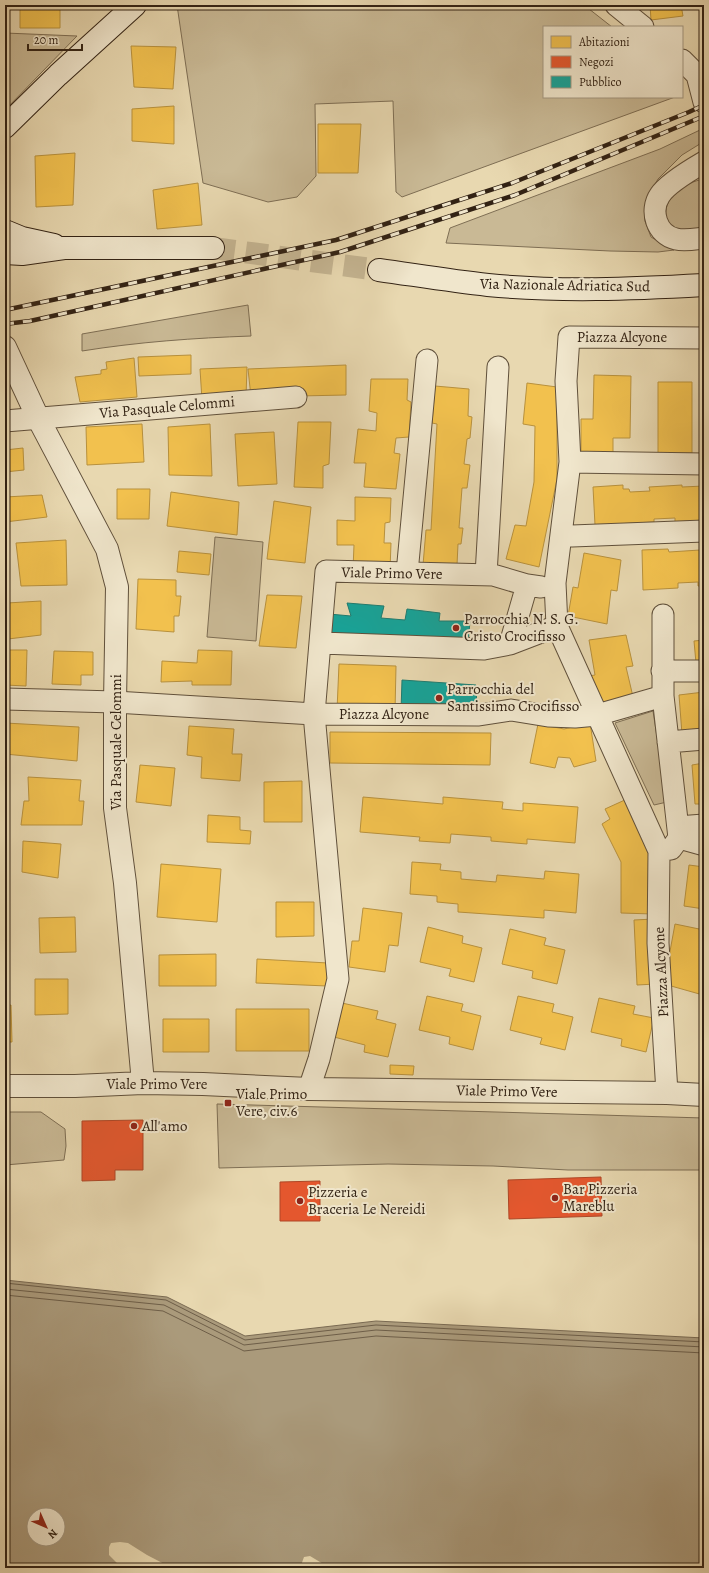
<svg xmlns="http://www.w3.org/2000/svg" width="709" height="1573" font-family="Alegreya,serif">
  <rect width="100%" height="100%" fill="#e8d8b0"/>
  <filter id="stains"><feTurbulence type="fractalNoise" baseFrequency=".005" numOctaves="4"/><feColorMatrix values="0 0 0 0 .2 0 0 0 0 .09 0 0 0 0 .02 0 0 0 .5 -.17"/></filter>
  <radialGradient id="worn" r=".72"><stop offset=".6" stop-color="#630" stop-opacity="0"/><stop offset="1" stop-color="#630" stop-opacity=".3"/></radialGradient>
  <path fill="#c9b995" stroke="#7e6e54" d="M177,5H584L612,27H544V97H675L402,197L396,192L393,101L315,104L316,176L297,197L268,202L203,183Z
    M5,33L77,36L5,110Z
    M700,130L703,142L682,155L658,179L646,201L645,221L651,237L674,250L658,252L610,251L446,243L450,228L660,149Z
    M704,179V229C698,230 691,232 685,231C679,230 670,227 667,220C660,199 685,182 704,179Z
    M248,305L251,336C194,338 138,342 82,351V334Z
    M215,537L263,542L256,641L207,637Z
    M653,711L667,802L654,805L615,723Z
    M217,1104L704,1118V1170H568L493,1166L388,1164L219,1168Z
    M5,1112H41L65,1129L66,1146L64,1160L5,1165Z"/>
  <path fill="#aa9a7b" stroke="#7a6a52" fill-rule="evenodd" d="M5,1280L167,1297L245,1336L376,1321L704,1338V1568H5ZM34,1515H58V1539H34Z"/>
  <path fill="#e8d8b0" d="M120,1542L128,1543L147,1555L172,1568H129L121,1567L109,1555V1547L111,1543Z
    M310,1556L325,1565L334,1568H300L304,1557Z"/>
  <path fill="#f2c14e" stroke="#b8913d" d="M20,5H60V28H20Z
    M650,5H681L683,16L651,20Z
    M131,46L176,47L173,89L134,87Z
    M174,106V144L132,141V109Z
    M318,124H361L358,173H318Z
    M75,153L73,205L36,207L35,156Z
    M198,183L202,225L157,229L153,190Z
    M191,355V374L139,376L138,357Z
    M134,358L137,397L80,402L75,377L101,374V370L107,369L106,362Z
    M346,365V395L251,397L248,369Z
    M247,367L246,397L202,400L200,369Z
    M594,375L631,376L630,438H613V462H581V419H593Z
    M371,379H408L407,400L411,402L409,437L396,438L394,453L400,454L396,489L364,487L366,463H354L358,429L376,431L377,413L369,411Z
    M658,382H692V453H658Z
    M527,383L557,387V479L539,567L506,559L515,525L526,526L534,482L535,426L523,424Z
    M435,386L469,389L468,416L472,417L470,438L467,439L464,464L470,465L467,488H462L459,528H463L461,544H458L457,565H423L426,530H431L437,424L432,423Z
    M298,422H331L329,464L323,466V488L294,487Z
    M142,424L144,462L87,465L86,427Z
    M210,424L212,476L169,475L168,427Z
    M274,432L277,484L238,486L235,434Z
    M23,448L24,470L5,472V450Z
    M623,485V489H629L630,492L650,491L649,487L682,485V487L704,486V520L675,522V518L654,519V522L595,525L593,487Z
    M117,489H150L149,519H117Z
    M171,492L239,502L237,535L167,526Z
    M42,495L47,517L5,522V497Z
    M355,497L391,498L390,522L385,523L384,543H391L390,570L353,569L354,545H337V520L355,521Z
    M274,501L311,507L305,563L267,559Z
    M66,540L67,585L21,586L16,543Z
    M668,549L669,552L700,550V553L704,552V586H698V582L678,583V588L643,590L642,550Z
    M179,551L211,554L209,575L177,572Z
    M584,553L621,560L617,591L611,590L607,624L568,616L573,587L578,588Z
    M138,579L176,580V596H181L179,616H174V632L136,629Z
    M267,595L302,596L296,648L259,646Z
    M41,601V635L8,639L7,603Z
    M626,635L633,666L626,667L634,701L595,706L589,676L595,675L589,640Z
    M704,640V663H696L694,641Z
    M5,650H27L26,686L5,685Z
    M198,650L232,651L231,685H192V681L161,682L162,661L197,663Z
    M54,651L93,652V675H81V685L52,684Z
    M339,664L396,666L395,712L337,710Z
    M704,692V733L682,734L679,695Z
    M5,723L79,727L77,761L5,754Z
    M590,723L596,761L574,767L570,758L558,757L555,768L530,763L538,724L564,729Z
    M189,726L234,729L232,754H242L240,781L201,778L202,757L187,755Z
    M330,732L491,733L490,765L330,763Z
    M704,763V804H695L692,765Z
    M140,765L175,768L171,806L136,802Z
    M28,777L81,780L79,801H84L82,825H21L24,801H29Z
    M302,781V822H264V782Z
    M363,797L443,804V797L503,802L502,809L523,811V803L578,807L575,843L527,839V844L491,841V837L451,834L450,843L419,841L420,837L360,832Z
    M627,799L653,857V914L621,913V862L602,824L610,819L605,809Z
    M208,815L240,817V830L251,831L250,844L207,842Z
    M23,841L61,844L58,878L22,872Z
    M412,862L441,864L440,870L461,872V879L496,882L497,875L544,879L545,871L579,874L576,913L544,910V918L458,912V904L437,902V896L410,894Z
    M161,864L221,869L217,922L157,917Z
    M689,865L704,867V909L684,906Z
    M276,902H314V936L276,937Z
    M363,908L402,913L398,946L389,945L385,972L349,967L352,941H359Z
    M75,917L76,952L40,953L39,918Z
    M654,919L656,984L637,985L634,920Z
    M675,924L704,930L703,995L664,984Z
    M428,927L463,936L462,943L482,948L474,982L449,976L451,969L420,962Z
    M510,929L546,938L544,945L565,950L557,984L532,978L533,971L502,964Z
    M216,954V986H159V955Z
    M257,959L328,963L327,986L256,983Z
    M35,979H68V1014L35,1015Z
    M427,996L463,1004L461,1011L481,1016L473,1050L449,1044L450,1037L419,1030Z
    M518,996L554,1004L552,1012L573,1017L565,1050L540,1044L542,1038L510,1030Z
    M599,998L635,1006L633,1014L654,1018L646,1052L621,1046L622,1039L591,1032Z
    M342,1003L378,1011L376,1019L396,1024L388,1057L364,1052L365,1045L334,1037Z
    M11,1005L12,1042H5V1006Z
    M236,1009H309V1051H236Z
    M163,1019H209V1052H163Z
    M390,1065L414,1066L413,1075L390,1074Z"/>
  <path fill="#e4572e" stroke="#af4726" d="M143,1120V1170H115V1180L82,1181V1121Z
    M601,1177L602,1216L509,1219L508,1180Z
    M320,1181V1221H280V1182Z"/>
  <path fill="#17a398" stroke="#1f7c70" d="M347,603L384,606L381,618L405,620L407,609L440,613L439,621H470L468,644L329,635V614L351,616Z
    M402,680L476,685L477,711H401Z"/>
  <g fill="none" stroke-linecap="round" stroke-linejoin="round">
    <path stroke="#6e5e48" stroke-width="1" d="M5,1283L166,1300L245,1340L376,1325L704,1342
      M5,1289L164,1305L244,1345L376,1330L704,1347
      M5,1295L163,1311L244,1351L376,1336L704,1353"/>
    <path stroke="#c4b491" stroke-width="22" stroke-dasharray="22 11" stroke-linecap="butt" d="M213,248L379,270"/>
    <g stroke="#60503b" stroke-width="23">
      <path id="minor" d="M616,5L643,27
        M682,60L697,75
        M697,75L704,102
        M704,162C692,169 667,184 660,195C649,211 657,235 676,239C685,241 695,239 704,238
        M5,421L296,397
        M570,462L704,464
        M562,535L572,536L704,531
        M407,573L427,360
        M486,575L498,367
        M541,587L527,585L510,644L557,626
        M321,643L484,649L510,644
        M662,671H704
        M5,699L115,702L314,714L479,715L511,710L548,716L575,717L597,715L663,696
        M668,742L704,739
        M678,827L704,825
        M679,838L704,845
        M659,851L671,849L679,838L663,696V615
        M309,1089L319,1059L338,979L314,714L326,571L493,575L527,585
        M667,1093L658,943L659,851L557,626L555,583L570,462L566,381L569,337L704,338"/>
    </g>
    <g stroke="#60503b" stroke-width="24">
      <path id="tertiary" d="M5,347L38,418L107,549L117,587L115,702V808L125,883L143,1083
        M5,1086H75L143,1083L203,1084L309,1089L667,1093L704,1095"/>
    </g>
    <g stroke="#322214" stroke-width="24">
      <path id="secondary" d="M5,127L58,75L135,5
        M5,231L22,238L54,245
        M5,253L22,254L64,248H213
        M379,270C415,275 451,281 488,285C560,292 632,289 704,285"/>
    </g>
    <use href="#minor" stroke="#f0e6cc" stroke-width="21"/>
    <use href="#tertiary" stroke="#f0e6cc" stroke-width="22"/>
    <use href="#secondary" stroke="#f0e6cc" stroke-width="22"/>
    <g stroke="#322214" stroke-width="4.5">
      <path id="rail" d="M5,310L336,240L512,183L689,112L704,105
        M5,324L30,321L340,252L515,195L704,116"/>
    </g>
    <use href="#rail" stroke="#f0e6cc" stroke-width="3" stroke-dasharray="9" stroke-linecap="butt"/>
  </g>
  <g fill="#8f2418" stroke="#f0e6cc" stroke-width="1.5">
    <circle cx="456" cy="628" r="4"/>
    <circle cx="439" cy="698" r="4"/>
    <rect x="224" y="1099" width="8" height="8" rx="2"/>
    <circle cx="134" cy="1126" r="4"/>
    <circle cx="555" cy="1198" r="4"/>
    <circle cx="300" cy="1201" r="4"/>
  </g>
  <g text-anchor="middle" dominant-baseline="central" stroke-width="4" stroke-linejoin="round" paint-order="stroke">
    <g font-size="15" fill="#322214" stroke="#f0e6cc">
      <text transform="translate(565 285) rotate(1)">Via Nazionale Adriatica Sud</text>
      <text x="622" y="337">Piazza Alcyone</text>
      <text transform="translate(167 407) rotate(-5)">Via Pasquale Celommi</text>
      <text transform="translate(392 573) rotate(1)">Viale Primo Vere</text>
      <text x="384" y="714">Piazza Alcyone</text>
      <text transform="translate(116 742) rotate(-90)">Via Pasquale Celommi</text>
      <text transform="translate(661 972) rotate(-93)">Piazza Alcyone</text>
      <text x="157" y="1084">Viale Primo Vere</text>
      <text transform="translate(507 1091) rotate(1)">Viale Primo Vere</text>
    </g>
    <g font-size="15" fill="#322214" stroke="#f0e6cc" text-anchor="start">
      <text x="464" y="619">Parrocchia N. S. G.<tspan x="464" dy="17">Cristo Crocifisso</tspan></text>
      <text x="447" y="689">Parrocchia del<tspan x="447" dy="17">Santissimo Crocifisso</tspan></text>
      <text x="236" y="1094">Viale Primo<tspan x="236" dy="17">Vere, civ.6</tspan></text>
      <text x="142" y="1126">All'amo</text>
      <text x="563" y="1189">Bar Pizzeria<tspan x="563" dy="17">Mareblu</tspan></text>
      <text x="308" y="1192">Pizzeria e<tspan x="308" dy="17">Braceria Le Nereidi</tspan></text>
    </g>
  </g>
  <rect width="709" height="1573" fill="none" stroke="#e8d8b0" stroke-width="20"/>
  <rect x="6" y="6" width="697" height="1561" fill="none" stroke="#322214" stroke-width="2"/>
  <rect x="10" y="10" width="689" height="1553" fill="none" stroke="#322214"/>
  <rect x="543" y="26" width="140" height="72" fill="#f0e6cc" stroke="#a49882"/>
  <rect x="551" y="36" width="20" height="12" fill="#f2c14e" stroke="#a49882"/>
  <text x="579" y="46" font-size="12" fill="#322214">Abitazioni</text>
  <rect x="551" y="56" width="20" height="12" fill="#e4572e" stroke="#a49882"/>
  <text x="579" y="66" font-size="12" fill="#322214">Negozi</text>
  <rect x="551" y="76" width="20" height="12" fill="#17a398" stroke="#a49882"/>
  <text x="579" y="86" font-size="12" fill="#322214">Pubblico</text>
  <g transform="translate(46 1527) rotate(135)"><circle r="19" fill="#f0e6cc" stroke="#a49882"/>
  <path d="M0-3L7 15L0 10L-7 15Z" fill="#8f2418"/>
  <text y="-6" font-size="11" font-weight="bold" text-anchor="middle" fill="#322214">N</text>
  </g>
  <path d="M28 44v6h54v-6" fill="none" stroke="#322214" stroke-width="2"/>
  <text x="34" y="44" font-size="12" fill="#322214" stroke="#f0e6cc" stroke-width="3" paint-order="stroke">20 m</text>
  <rect width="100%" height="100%" filter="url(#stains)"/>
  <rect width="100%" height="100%" fill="url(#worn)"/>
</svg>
